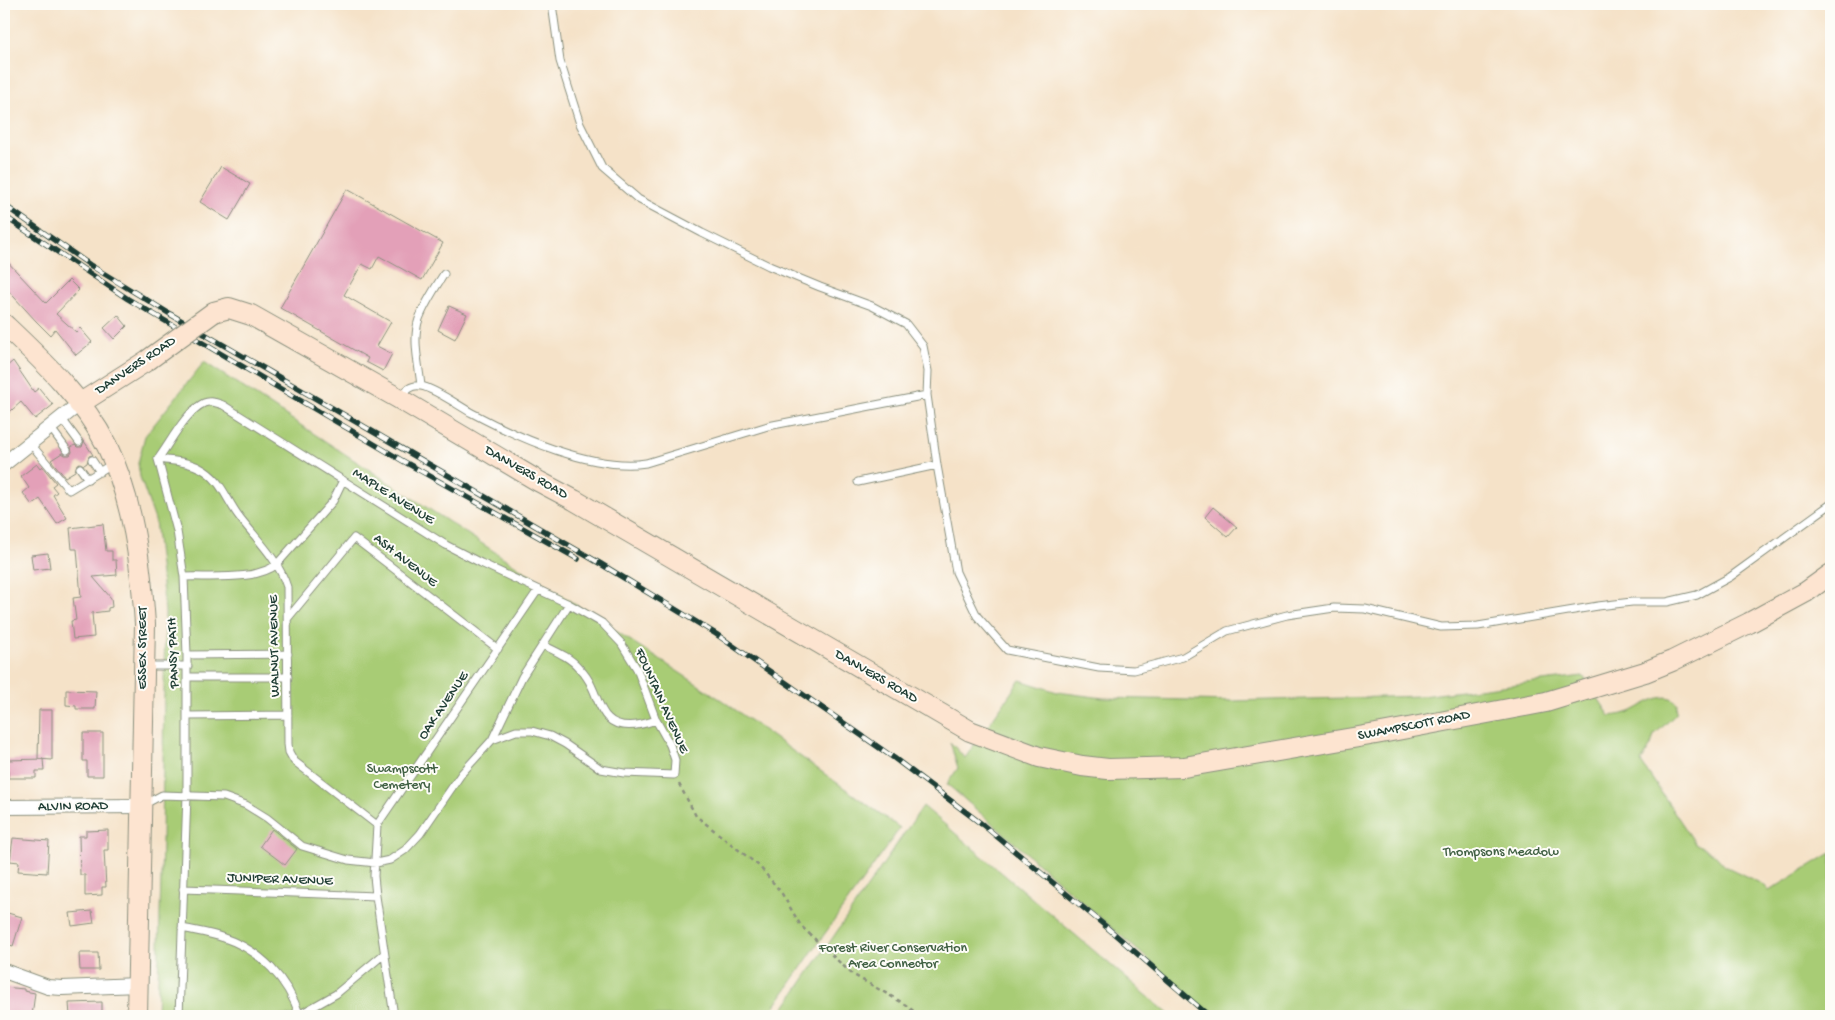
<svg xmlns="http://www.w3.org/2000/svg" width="1835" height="1020" font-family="'Gochi Hand',sans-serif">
  <rect width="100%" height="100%" fill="#fdfcf7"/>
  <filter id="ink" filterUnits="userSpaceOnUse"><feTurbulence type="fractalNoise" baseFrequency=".02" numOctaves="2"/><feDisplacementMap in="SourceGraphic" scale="10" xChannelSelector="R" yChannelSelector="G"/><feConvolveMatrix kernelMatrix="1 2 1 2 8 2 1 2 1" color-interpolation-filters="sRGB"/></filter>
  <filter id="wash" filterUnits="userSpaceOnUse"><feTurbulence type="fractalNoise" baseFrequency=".0096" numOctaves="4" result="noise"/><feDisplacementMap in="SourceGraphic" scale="20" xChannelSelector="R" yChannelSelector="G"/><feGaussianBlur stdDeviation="1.12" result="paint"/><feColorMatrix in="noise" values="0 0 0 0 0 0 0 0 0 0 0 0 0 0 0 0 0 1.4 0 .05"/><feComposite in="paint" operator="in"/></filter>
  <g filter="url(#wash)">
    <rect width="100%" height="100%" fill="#f5e2c8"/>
    <path fill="#a8cc75" stroke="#648454" d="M204,362L723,701L900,828L816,946L768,1016H157L162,844L165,612L155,520L140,477L138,463L145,436Z
      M1583,676L1610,716C1617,715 1624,714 1630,712C1643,706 1666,688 1677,703L1676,714L1654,735L1651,745L1641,762L1695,843L1714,854L1725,866L1764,885L1769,891L1831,853V1016H1213L947,784L958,768L950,742L965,758L1020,680L1057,692L1103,698L1233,701L1422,696Z
      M923,806L1171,1016H779Z"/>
    <g id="blocks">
      <path fill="#e3a0b8" d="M221,167L250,184L229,220L200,202Z
        M347,189L443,243L422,280L379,256L372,269L362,264L344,295L391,322L377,346L392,354L383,371L366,362L368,358L280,308Z
        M4,258L46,303L69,280L79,290L56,314L76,332L80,328L92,342L76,355L55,329L50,335L36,321L4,286Z
        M449,306L467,314L455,339L438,330Z
        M118,315L127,326L114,339L104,328Z
        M13,361L34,392L39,388L53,405L35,419L21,402L4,417V369Z
        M84,441L93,455L89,456L87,463L84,465L80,463L77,464L75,471L65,477L51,460L62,453L65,455H70L72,452L71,447L75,445L77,447H82Z
        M37,464L40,468L42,466L56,483L52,486L57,492L53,495L67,518L57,524L40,499L32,505L23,493L29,488L21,476Z
        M1213,507L1237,527L1228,537L1205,517Z
        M103,524L106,551H112V560H116L117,575L93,577L111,598L112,607L108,608V611L92,613L94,637L73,639L71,621L76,620L73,598L81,597L77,549H72L70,528Z
        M48,553L50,568L33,570L31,555Z
        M66,690L96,691L95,709H76V706L66,705Z
        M39,710H52V760L38,759Z
        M83,733H103V776H87V761H83Z
        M43,759L44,771H36V778H8V760Z
        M272,829L297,849L285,865L260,846Z
        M108,830V850H104L106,887H102V895L85,896V875H80L79,836H86V831Z
        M13,838L49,841L47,873L18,871L19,862L10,861Z
        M92,911L94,923L72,926L70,913Z
        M4,912L22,917L13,946L4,943Z
        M79,953H98L99,970H80Z
        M4,987L24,989V991L35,993L32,1016L4,1013Z
        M102,1002V1016H70L69,1003Z"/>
    </g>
  </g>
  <g filter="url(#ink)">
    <use href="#blocks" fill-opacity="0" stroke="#8a907e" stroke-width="1"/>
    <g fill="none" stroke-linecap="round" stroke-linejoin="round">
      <g stroke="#8a907e" stroke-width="9">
        <path id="lane" d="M552,4L560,61L580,124L602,168L638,199L702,233L769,266L820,287L872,306L906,324L923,346L928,371L927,395L937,465L956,572L977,616L1007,650L1099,668L1134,670L1183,657L1227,631L1287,615L1334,608L1365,609L1441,627L1478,626L1598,606L1632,602H1667L1697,595L1730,577L1831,504
          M421,386C419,365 412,339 419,319C425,303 435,288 444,274
          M399,398C405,391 411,384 421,386C434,388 459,406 472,413C519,438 593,471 646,463L768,426L927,395
          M62,419L79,442
          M50,427L67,450
          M30,443L69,490L112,464
          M158,459L177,531L184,577L187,655V795L179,1016
          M158,459C171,461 188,461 200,468C221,479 225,497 238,515C255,538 278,558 287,587L288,744L289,752L294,761L377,825
          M92,460L100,472
          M80,468L88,479
          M858,482L937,465
          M184,577C210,576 257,581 277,564L333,501L343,480
          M288,618L354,538L498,649
          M543,645C555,651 570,657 579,668C584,673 589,680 592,687C597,697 600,711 608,718C620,730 642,725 656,720
          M187,655L288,654
          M147,666H188
          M187,677H288
          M187,716L288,715
          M492,740L522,677L569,604
          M143,805L162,795L224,797L246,805L267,818L302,846L348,860L376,863L390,860L405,850L420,834L462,773L492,740L516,731H532L550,736L565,744L601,769L624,773L674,775L675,760L670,745L656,720L637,669L621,643L602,623L569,604L481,563L446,545L223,405C217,403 211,400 204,403C186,411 170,443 158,459
          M183,889L376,896
          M182,928C196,931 211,933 224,938C261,950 288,980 300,1016
          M297,1016L336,994L384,954
          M394,1016L376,896L374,876L377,825L538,590"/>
      </g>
      <g stroke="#8a907e" stroke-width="16">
        <path id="street" d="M4,464L79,404
          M4,807L142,806
          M4,971L48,987L62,988L138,985"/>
      </g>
      <g stroke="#8a907e" stroke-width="22">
        <path id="secondary" d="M214,312L229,308L251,315L398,398L538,481L574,500L970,731L1039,757L1082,766L1108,769L1184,767L1376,734L1546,702L1645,672L1672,661L1749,623L1806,592L1831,574
          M4,324C42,360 83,398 107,446C133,500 141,564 145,624L137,1016
          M79,404L148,360"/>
      </g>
      <path stroke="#8a907e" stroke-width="2.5" stroke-dasharray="4 4" stroke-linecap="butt" d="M679,784L696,816L759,866L781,892L801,926L852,974L903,1003L920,1016"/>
      <use href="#lane" stroke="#fff" stroke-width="7"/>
      <use href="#street" stroke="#fff" stroke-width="14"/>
      <use href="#secondary" stroke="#fde4d0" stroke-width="20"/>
      <g stroke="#1f3d34" stroke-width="5.5">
        <path id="rail" d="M4,205L90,265L170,314L601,564L716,634L894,758L983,825L1103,924L1209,1016
          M4,216L128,299L403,461L578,559"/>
      </g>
      <use href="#rail" stroke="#fdfcf7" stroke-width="4" stroke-dasharray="11" stroke-linecap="butt"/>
      <g stroke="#8a907e" stroke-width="22" stroke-linecap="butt">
        <path id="secondary-bridge" d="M148,360L214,312"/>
      </g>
      <use href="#secondary-bridge" stroke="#fde4d0" stroke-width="20"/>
    </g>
  </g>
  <g text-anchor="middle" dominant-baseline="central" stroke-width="4" stroke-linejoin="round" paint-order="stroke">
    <g font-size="14" fill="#1f3d34" stroke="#fdfcf7">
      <text transform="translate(136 366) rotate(-34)">DANVERS ROAD</text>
      <text transform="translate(526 473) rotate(30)">DANVERS ROAD</text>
      <text transform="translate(393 497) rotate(32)">MAPLE AVENUE</text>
      <text transform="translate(405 561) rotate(38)">ASH AVENUE</text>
      <text transform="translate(275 646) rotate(-91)">WALNUT AVENUE</text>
      <text transform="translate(143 648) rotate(-90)">ESSEX STREET</text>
      <text transform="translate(174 653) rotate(-92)">PANSY PATH</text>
      <text transform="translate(876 677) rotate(30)">DANVERS ROAD</text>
      <text transform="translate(661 701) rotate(66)">FOUNTAIN AVENUE</text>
      <text transform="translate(444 706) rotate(-56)">OAK AVENUE</text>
      <text transform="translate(1414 726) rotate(-11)">SWAMPSCOTT ROAD</text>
      <text transform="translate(73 807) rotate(-1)">ALVIN ROAD</text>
      <text transform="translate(280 880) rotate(2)">JUNIPER AVENUE</text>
    </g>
    <g font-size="14" fill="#416144" stroke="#fdfcf7">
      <text x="402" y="769">Swampscott<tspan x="402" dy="16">Cemetery</tspan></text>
      <text x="1501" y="852">Thompsons Meadow</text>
      <text x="893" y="948">Forest River Conservation<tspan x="893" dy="16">Area Connector</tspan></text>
    </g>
  </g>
  <rect width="1835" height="1020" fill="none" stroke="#fdfcf7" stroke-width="20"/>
</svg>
